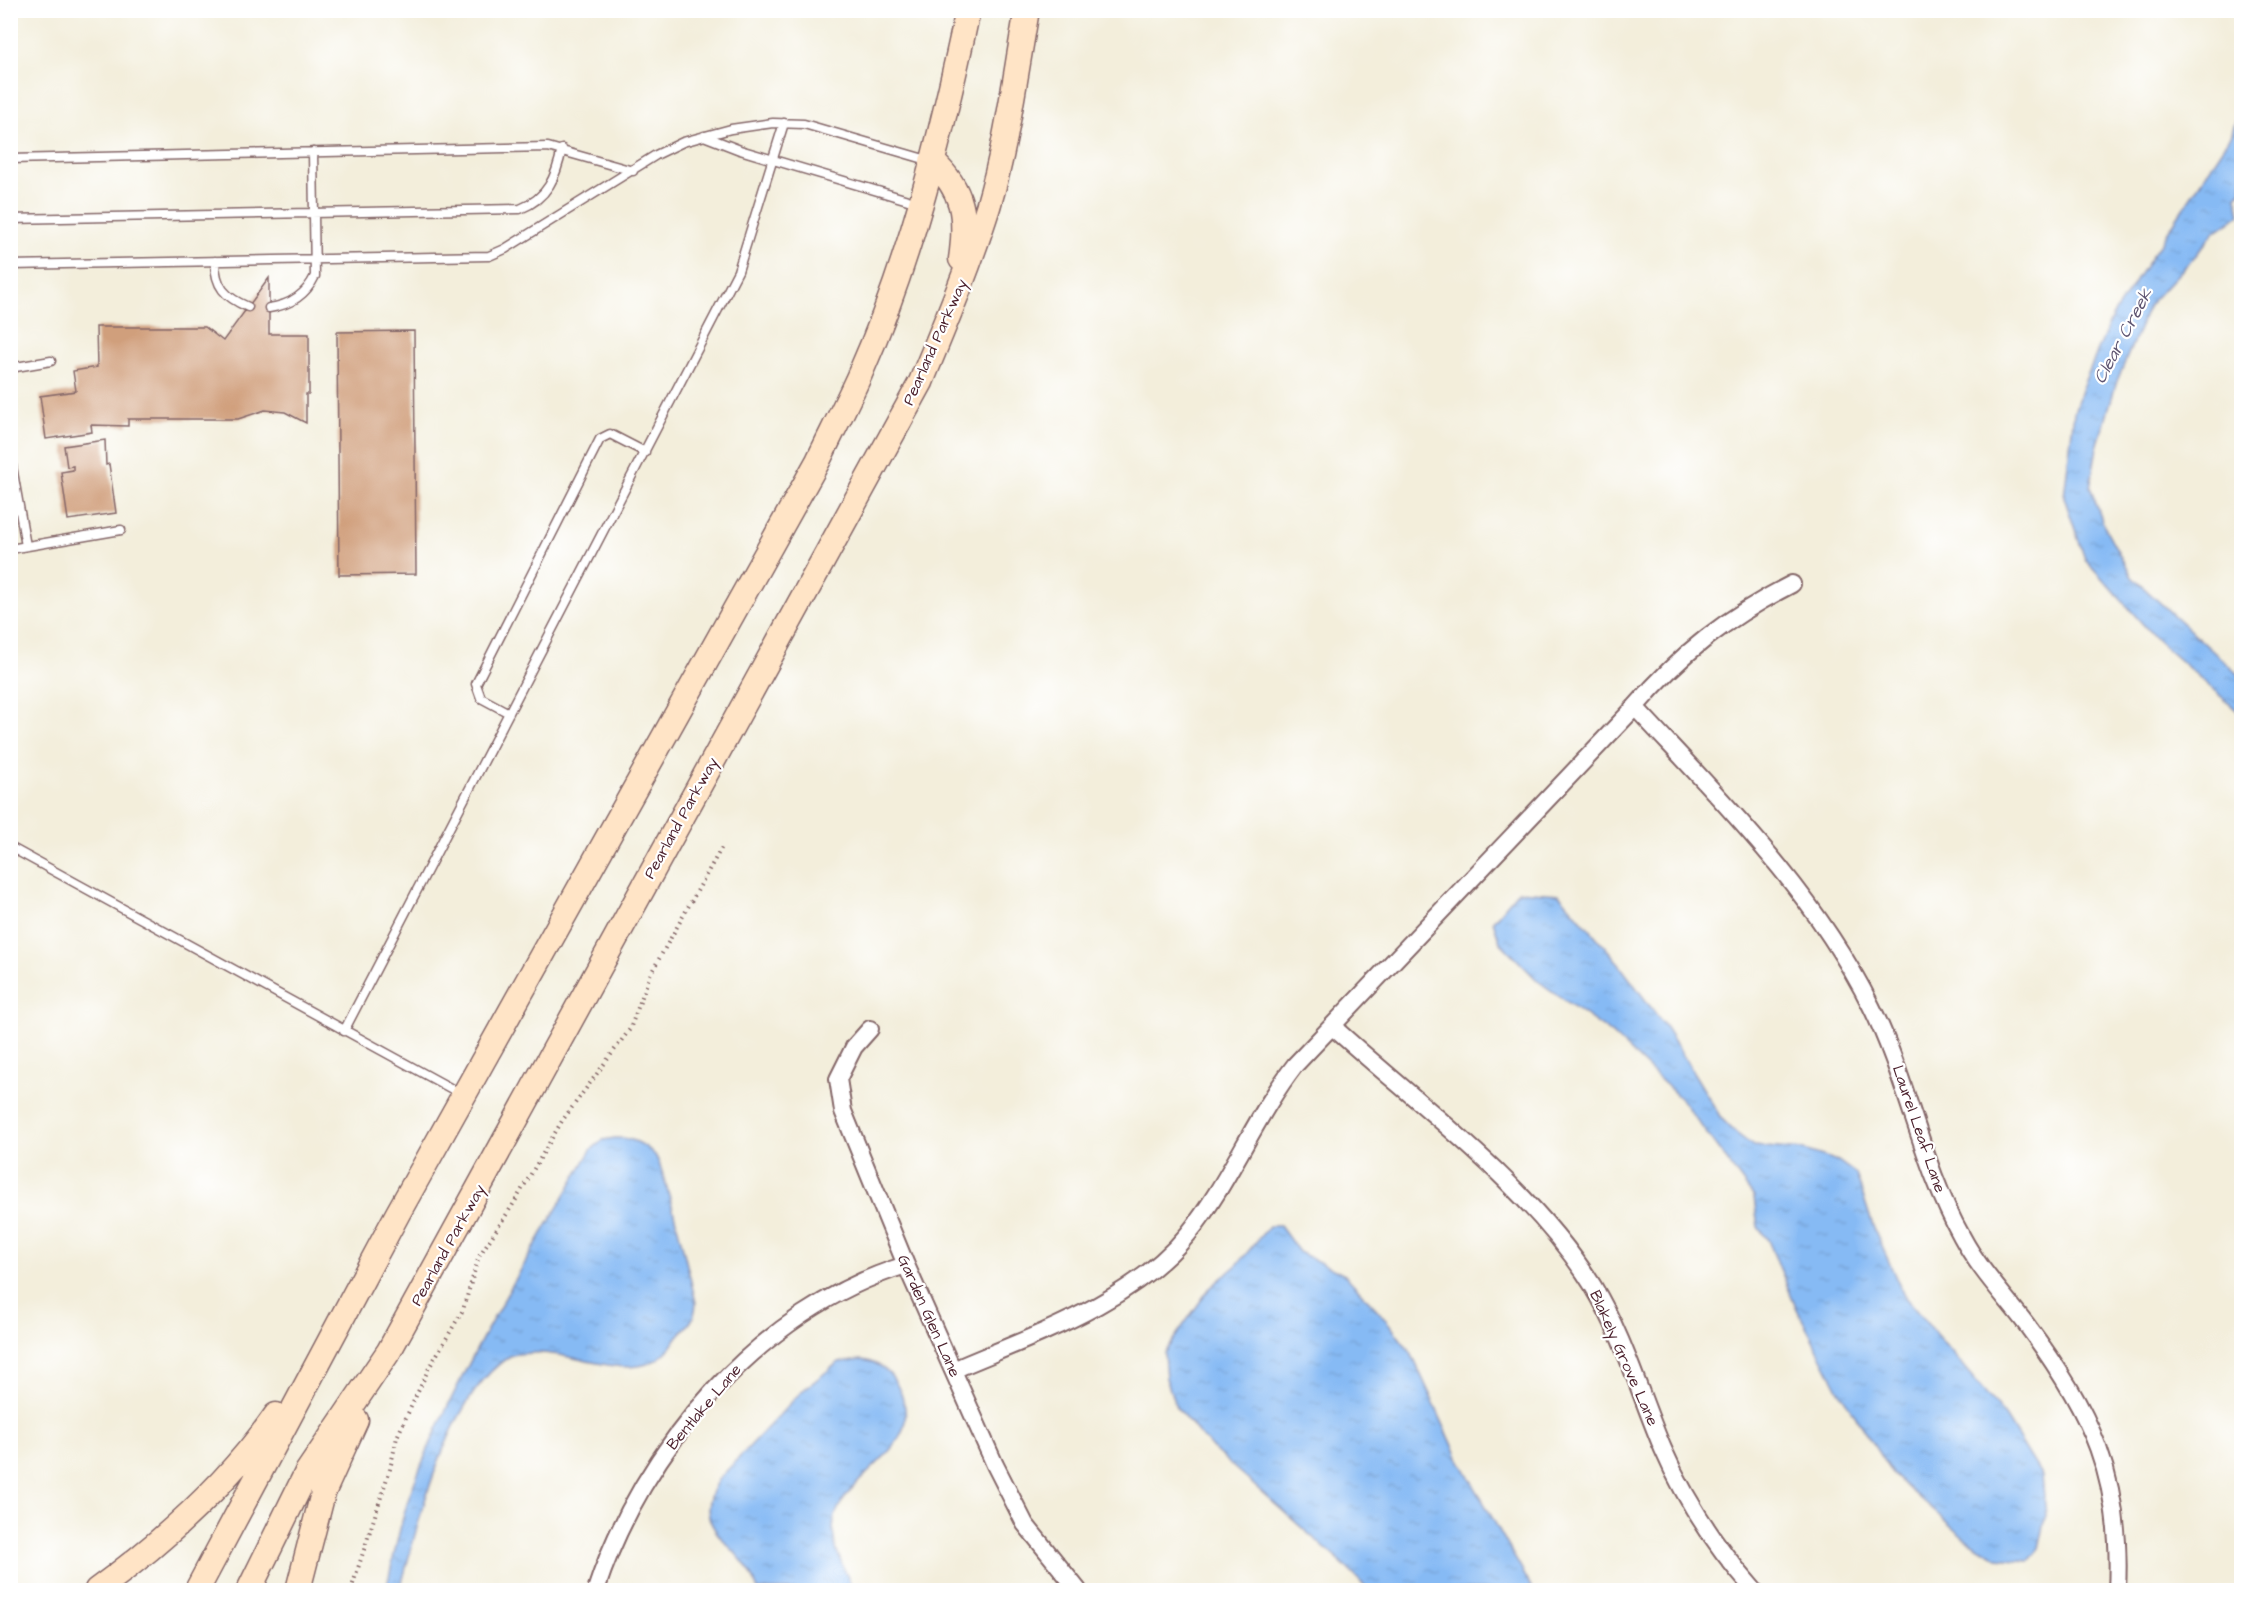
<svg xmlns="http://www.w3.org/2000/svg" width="2252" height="1601" font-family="'Architects Daughter',sans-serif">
  <defs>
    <pattern id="water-ripples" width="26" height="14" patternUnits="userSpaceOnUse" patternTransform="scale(1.5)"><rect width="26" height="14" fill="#86baf4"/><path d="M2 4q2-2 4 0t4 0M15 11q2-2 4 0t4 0" fill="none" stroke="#759fd1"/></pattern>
  </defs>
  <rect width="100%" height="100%" fill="#fff"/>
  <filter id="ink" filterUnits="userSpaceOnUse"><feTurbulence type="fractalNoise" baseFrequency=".0167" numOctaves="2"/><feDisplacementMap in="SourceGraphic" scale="12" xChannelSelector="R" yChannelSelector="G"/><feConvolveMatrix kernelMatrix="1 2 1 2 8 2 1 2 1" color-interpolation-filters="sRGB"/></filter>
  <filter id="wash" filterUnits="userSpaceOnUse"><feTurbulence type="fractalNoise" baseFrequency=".008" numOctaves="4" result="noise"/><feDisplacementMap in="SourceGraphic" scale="24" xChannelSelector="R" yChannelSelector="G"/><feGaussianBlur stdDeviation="1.35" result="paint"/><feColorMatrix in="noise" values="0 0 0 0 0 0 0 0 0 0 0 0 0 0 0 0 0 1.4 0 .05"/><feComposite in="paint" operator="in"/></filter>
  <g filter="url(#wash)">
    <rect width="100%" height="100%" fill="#f3eedb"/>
    <path fill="url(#water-ripples)" stroke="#686c90" stroke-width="1.5" d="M2241,105L2242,190L2237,196L2240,215L2214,232L2196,255L2149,305L2117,381L2097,447L2090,487L2104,526L2132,577L2241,677V714L2157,640L2085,559L2064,497L2074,413L2081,390L2113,315L2231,136Z
      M1518,891L1559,894L1612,955L1667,1029L1721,1118L1736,1133L1753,1146L1804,1150L1838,1161L1856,1174L1873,1226L1904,1296L2005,1416L2042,1476L2046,1517L2039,1549L2029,1561L1998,1558L1967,1540L1892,1474L1838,1389L1797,1309L1768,1240L1758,1227L1754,1197L1682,1100L1612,1034L1538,981L1500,942L1493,921Z
      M615,1138C633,1138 643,1143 655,1155C664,1166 691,1281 696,1303C694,1323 690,1322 678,1336C674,1341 671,1347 667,1351C634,1387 575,1350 532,1353C526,1354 516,1353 510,1356C446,1397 419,1521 400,1590H386C395,1552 402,1512 417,1476C462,1362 530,1256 591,1150L603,1140Z
      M1269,1226H1280L1299,1252L1345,1275L1383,1316L1411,1353L1459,1459L1533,1590H1369L1345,1566L1212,1448L1176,1407L1166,1378L1164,1353L1209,1289L1238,1264Z
      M862,1360C880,1363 889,1370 897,1385C930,1445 858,1465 837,1511C825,1538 844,1566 853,1590H758C755,1584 753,1575 748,1569C728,1538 690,1525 718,1480L802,1391L839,1362Z"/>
    <g id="blocks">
      <path fill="#d09f7c" d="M269,278V334H309V394H306V423L285,412L265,410L238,419H128V426L91,425L92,432L46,439L40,396L76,391L73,371L97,367L96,327H205L223,341Z
        M414,331L416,574L339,575L337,332Z
        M105,440L106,465L109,464L116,513L68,520L61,472L73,470V466L67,467L64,446Z"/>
    </g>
  </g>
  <g filter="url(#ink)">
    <use href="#blocks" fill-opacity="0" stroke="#856769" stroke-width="1.5"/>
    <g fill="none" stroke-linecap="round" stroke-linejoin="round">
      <g stroke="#856769" stroke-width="11">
        <path id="service" d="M704,136L740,150L918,203
          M10,159L548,147L633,171
          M10,219L520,209C548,198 556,177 562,149
          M215,261C215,287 225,297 248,307
          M10,265L489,256L505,249L656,155L683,142L731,129L773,123L804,124L931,161
          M269,308C291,305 306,295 315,276L313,152
          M10,368L51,361
          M10,455L26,546
          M10,549L121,530
          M509,713L481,698L476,684L600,439L610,434L645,452
          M10,847L463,1095
          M344,1031L738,271L784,123"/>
      </g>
      <g stroke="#856769" stroke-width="20">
        <path id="minor" d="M1635,707C1722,801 1813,890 1871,1006C1908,1080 1921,1164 1962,1237C1979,1269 2004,1295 2026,1324C2091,1411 2123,1479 2117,1590
          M1333,1027C1421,1107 1530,1185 1593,1286C1624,1337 1640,1395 1663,1449C1686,1502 1716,1547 1754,1590
          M870,1029L854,1047L838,1079L843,1111L906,1265L995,1465L1025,1524L1078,1590
          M953,1370C1032,1336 1132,1303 1188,1234C1230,1182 1254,1118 1295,1065L1635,707C1682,652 1728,617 1792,584
          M596,1590C642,1449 760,1309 906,1265"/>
      </g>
      <g stroke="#856769" stroke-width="27">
        <path id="secondary" d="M932,161C964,190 967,217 961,259
          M97,1590C164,1541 228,1484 276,1415
          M197,1590L398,1213L818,461C832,432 847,403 860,374C911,259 942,133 968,10
          M249,1590L307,1472L389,1351L921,382C945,324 969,267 988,207C1007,144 1015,76 1027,10
          M298,1590L323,1493L356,1420"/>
      </g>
      <path stroke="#856769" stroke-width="4" stroke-dasharray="1.5 4.5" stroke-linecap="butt" d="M351,1590L390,1469L397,1437L429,1368L463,1310L479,1256L514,1203L562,1121L630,1029L650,975L723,845"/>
      <use href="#service" stroke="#fff" stroke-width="8"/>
      <use href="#minor" stroke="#fff" stroke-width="16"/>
      <use href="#secondary" stroke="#ffe4c6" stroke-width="24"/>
    </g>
  </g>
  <g text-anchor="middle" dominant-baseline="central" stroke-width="4.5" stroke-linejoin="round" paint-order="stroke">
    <g font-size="16" fill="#4a1f2b" stroke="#fff">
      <text transform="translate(935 342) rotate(-66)">Pearland Parkway</text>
      <text transform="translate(681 818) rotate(-61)">Pearland Parkway</text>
      <text transform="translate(1919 1129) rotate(71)">Laurel Leaf Lane</text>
      <text transform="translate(448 1245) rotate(-61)">Pearland Parkway</text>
      <text transform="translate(929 1316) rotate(66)">Garden Glen Lane</text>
      <text transform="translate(1624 1358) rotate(66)">Blakely Grove Lane</text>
      <text transform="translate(704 1407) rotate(-50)">Bentlake Lane</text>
    </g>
    <g font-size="18" font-style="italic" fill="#5f5571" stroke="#fff">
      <text transform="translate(2123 336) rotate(-62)">Clear Creek</text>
    </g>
  </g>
  <rect width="2252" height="1601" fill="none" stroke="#fff" stroke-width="36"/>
</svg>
